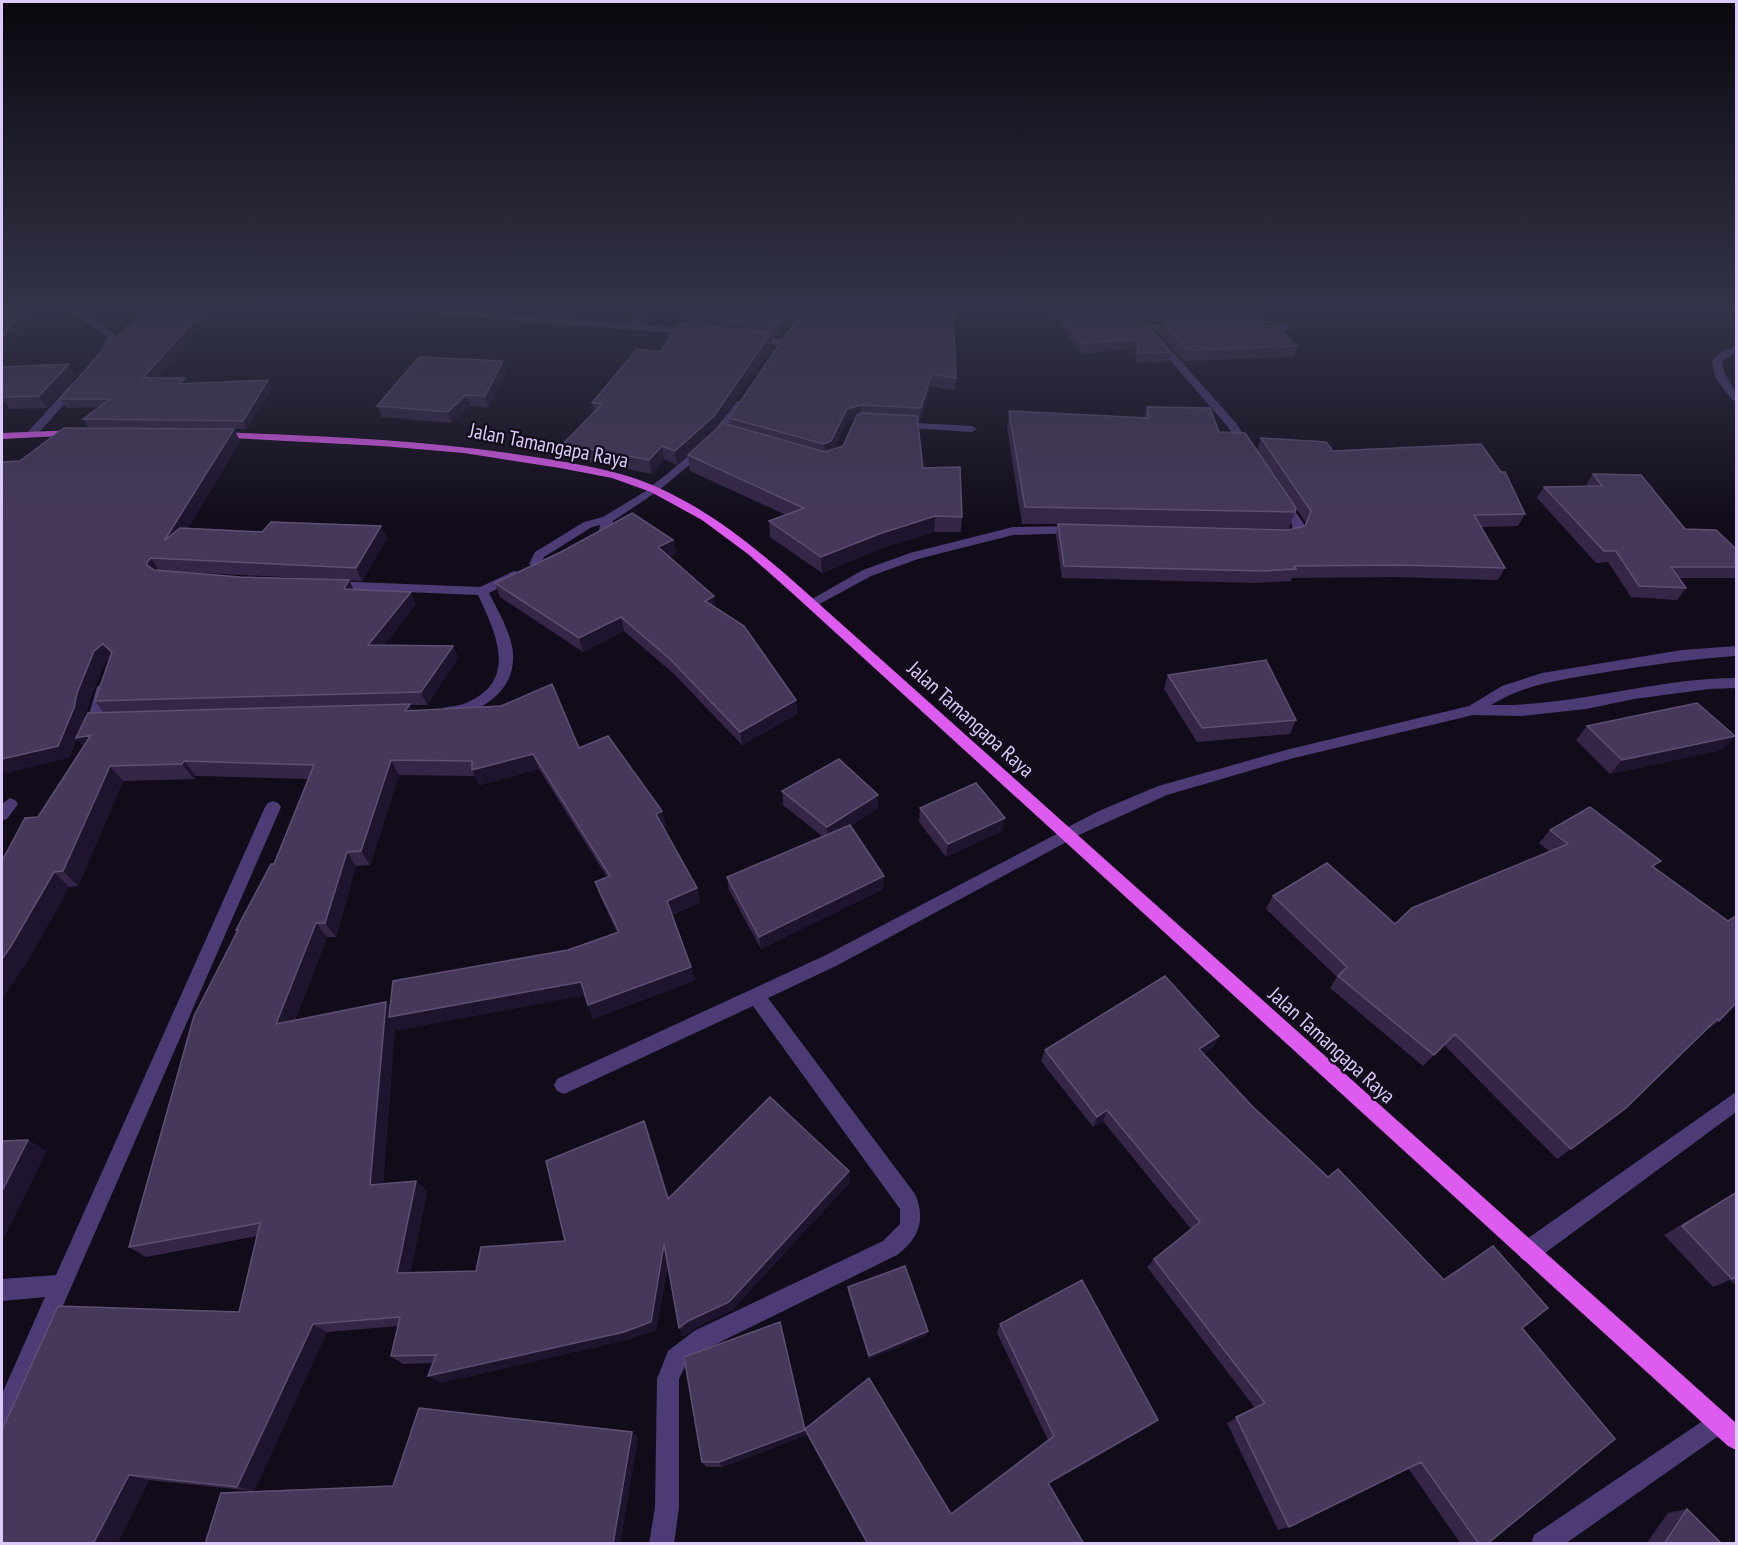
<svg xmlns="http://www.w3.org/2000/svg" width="1738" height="1545" font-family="'PT Sans Narrow',sans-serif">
  <rect width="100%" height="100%" fill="#120c1a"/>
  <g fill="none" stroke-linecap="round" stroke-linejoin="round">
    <path fill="#4c3b75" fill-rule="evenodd" d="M1736,346V352L1722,362C1723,377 1737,388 1736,401L1732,400L1715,377L1712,361L1721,352Z
      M1736,646V656C1692,659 1650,665 1607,672C1566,679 1527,683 1491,705C1574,707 1654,678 1736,678V688L1709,689L1634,699L1586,709L1521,716L1473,715L1290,759L1167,795L1068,840L1062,838L1060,834L1062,830L1099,811L1158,786L1290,749L1469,706L1502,686L1542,673L1682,650Z"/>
    <path fill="#4c3b75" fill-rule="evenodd" d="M63,306H73L117,336L112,349L100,364L92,362L102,349L107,337Z
      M410,306L498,313L501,306H509L506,314L630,324L639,306H647L639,325L695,329L700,332L695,335L407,311L406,309Z
      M1147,324L1180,325L1185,328L1180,331L1144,329V325Z
      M1261,325H1287L1292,328L1287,331L1258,330L1256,328Z
      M752,336L782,339L787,342L782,345L749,341L747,339Z
      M1155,339H1161L1236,423L1253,449L1252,451H1244L1228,427L1155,343Z
      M71,384L80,386L36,436H28V432Z
      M898,422L972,426L977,429L972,432L894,427L893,425Z
      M654,486L658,487V491L613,521L609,536L597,543H589L587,540L599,531L600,525L592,527L544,557L539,567L535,568L529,564L535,552L584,522L603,517Z
      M1283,499L1287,500L1304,524V530C1297,538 1288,541 1278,539V533L1292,529V524L1277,502Z
      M1075,526L1079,527V533L1013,535L918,559L871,576L816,606L811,607L805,603L863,570L910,553L1013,527Z
      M514,571L518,572L520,575L518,578L489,593C498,611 511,632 513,653C516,691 481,713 448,717L441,712L443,708C451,706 459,706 466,703C519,681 496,633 478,595L332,589L326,585L332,581L480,587Z
      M104,682L111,687L103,716L111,717L113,721C108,729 92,729 87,721L97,687Z
      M10,798L15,800L18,804L7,819L2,821V804Z
      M273,801L278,803L281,807L10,1427L2,1431V1394L45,1297L2,1301V1279L56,1275L265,807L268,803Z
      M1068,828L1074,830L1076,834L1074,838L836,966L768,998L915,1194C926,1219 919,1239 897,1255L710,1347L687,1362L679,1379V1507L674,1544H649L655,1507L657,1379L668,1351L694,1331L883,1241L900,1224V1209L753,1006L564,1094L557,1091L554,1085L557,1079L824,956Z
      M1736,1092V1112L1537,1259L1529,1262L1521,1259L1518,1251L1521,1243Z
      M1719,1410L1727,1414L1731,1422L1727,1430L1565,1544H1531L1534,1535Z"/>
    <path fill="#4c3b75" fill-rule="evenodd" d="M808,306H817L799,327H793V323Z
      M737,401L746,403L705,452L658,491H650V487C684,462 713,435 737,401Z"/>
    <path fill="#de5bf0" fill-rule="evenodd" d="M76,430L81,433L80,435L2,439V433Z
      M217,432C324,436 430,440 535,457C577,464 620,470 659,488C712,512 757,549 800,587L1736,1423V1450L1728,1446L791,592L748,554L702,520L651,492L612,478L560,468L464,453L382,446L213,437L212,435Z"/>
  </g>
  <path fill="#352647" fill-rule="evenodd" d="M895,306H953L956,378L955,390L931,386L920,421H918L923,468L962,517L961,532H934L879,549L822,573L770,537L769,521L786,515L690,471L688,455L730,425L729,418L824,310H895ZM855,419L843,446L834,449L847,422Z
    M1047,306H1133L1170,352L1168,362L1137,363L1134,349L1081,354Z
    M1138,306H1255L1263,314L1260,322L1297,346L1294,357L1184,361L1159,332L1161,322H1150Z
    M768,307L794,319L779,336H771L772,346L715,430L677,465L664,459L652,474L566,457L563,444L594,412L592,403L660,352L688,324L687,316Z
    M201,313L205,321L156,378L187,383L268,380L272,388L247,429H234L240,441L188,528L387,538L362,581L182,572L240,577L349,580L353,589L416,604L384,645L453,646L458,658L427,705H410L413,711L579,748L662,811L666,826L663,827L697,888L700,902L672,915L695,980L593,1019L585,995L399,1030L395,1026L383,1184L416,1181L427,1192L410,1273L476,1271L565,1241L644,1121L649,1133L669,1198L850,1182L732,1310L693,1329L683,1336L668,1263L656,1330L630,1339L440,1383L433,1363L403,1364L391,1356L398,1326L327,1332L254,1491L393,1486L638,1437L620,1544H205L253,1491L149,1480L117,1544H2L239,1312L257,1236L146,1257L129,1247L237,931L236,930L274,864L308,779L196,776L194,779L123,781L78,886L69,887L28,960L2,998V861L38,817L83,746L77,739L69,758L20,461L233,429L89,428L83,419L99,407L66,408L60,399ZM110,659L95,701L104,713L85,719L88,705L104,663ZM539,769L607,877L595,882L600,896L617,932L568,950L390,1006L295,1020L327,937H336L356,866L370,865L399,775L475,776L479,785Z
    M503,361L506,372L488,408L470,406L452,423L382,417L377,406Z
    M69,364L76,376L47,408L10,409L5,402L2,405V367Z
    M1147,407L1219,432L1295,512L1289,529L1117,525L1288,530L1305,526L1306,523L1257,450L1261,438L1333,451L1525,514L1518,526L1481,527L1505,568L1498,580L1395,577L1292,578L1291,581L1257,583L1062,578L1056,536L1058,524H1022L1007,427L1009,411L1144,418Z
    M1593,474L1685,529L1737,550V578H1679L1686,588L1677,600L1631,597L1608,562L1596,563L1537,498L1544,487L1587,486L1586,485Z
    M673,540L676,554L669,557L716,608L796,700L797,714L742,745L674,674L624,631L583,652L500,597L495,583Z
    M1168,675L1296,720L1290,734L1197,742L1164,689Z
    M1587,726L1735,736L1721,750L1610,774L1576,740Z
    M782,791L878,795V808L850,826L883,889L761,949L729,890L727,877L823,837L783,805Z
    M920,808L1002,831L946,857L919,822Z
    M1550,830L1661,861L1654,867L1719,1021L1704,1032L1571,1149L1557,1159L1444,1045L1423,1066L1330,988L1337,977L1266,909L1273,896L1395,924L1550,852L1539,843Z
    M1219,1036L1213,1048L1204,1054L1252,1106L1328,1177L1443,1279L1493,1246L1522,1328L1487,1544H1461L1408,1468L1289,1527L1278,1530L1227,1423L1255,1408L1147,1267L1154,1259L1191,1229L1103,1121L1093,1127L1041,1061L1045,1050Z
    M1737,1191V1286L1730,1280L1713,1287L1664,1235Z
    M848,1287L927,1335L869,1359L848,1291Z
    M1000,1324L1158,1420L1150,1426L1049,1484L1084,1544H867L807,1435L722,1467H706L702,1462L805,1429L951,1514L1048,1440L997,1333Z
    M1687,1509L1722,1544H1646L1668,1513Z"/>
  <path fill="#1f142d" d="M28,306H45L2,357V337Z
    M793,309L794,319L779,336L778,326Z
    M201,313L205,321L148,386L143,378Z
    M771,333L772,346L715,430L677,465L675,451Z
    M503,361L506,372L488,408L485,396Z
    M69,364L76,376L47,408L39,396Z
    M932,374L931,386L920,421L921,408Z
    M185,378L189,387L179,384Z
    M268,380L272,388L247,429L243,421Z
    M466,395L470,406L452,423L448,412Z
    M2,397L5,402L2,405Z
    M861,405V418L847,422L831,454L825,457L824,444L847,409Z
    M234,429L240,441L172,554L164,541Z
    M662,446L664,459L652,474L649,460Z
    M935,516L934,532L879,549L822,573L821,557L879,534Z
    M381,526L387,538L362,581L356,568Z
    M673,540L676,554L661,561L658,547Z
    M151,558L159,571L155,575L147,565V562Z
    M349,580L355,593L344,589Z
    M411,592L416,604L375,658L368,645Z
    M714,596L716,610L705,601Z
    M621,617L624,631L583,652L579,638Z
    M103,644L113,657L104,663L88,705L85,720L91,735L90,754L77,739L69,758L2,774V759L77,693L94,651Z
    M453,646L458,658L427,705L421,692Z
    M796,700L797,714L742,745L740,732Z
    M410,704L417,719L405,711Z
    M1735,736L1721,750L1610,774L1622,760Z
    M533,754L539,769L479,785L472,770Z
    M391,760L399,775L370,865L361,851Z
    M184,761L196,776L194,779L182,764Z
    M110,766L123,781L78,886L63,871Z
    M878,795V808L827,840V827Z
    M662,811L666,826L660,829L656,814Z
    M1005,818L1002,831L946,857L948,844Z
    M347,852L356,866L336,937L325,923Z
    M54,872L69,887L28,960L2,998V959Z
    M884,876L883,889L761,949L759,937Z
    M697,888L700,902L670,915L667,901Z
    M316,923L327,937L288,1037L276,1024Z
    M691,967L695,980L593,1019L588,1005Z
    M581,982L587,995L399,1030L395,1026L382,1196L370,1185L386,1002L396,1015Z
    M1219,1036L1213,1048L1193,1061L1199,1049Z
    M1107,1110L1103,1121L1093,1127L1097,1117Z
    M644,1121L649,1133L672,1210L668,1199Z
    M28,1140L47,1151L2,1242V1191Z
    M849,1171L850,1182L732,1310L693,1329L683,1336L679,1328Z
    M416,1181L427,1192L408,1282L397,1273Z
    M664,1244L669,1254L656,1330L630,1339L440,1383L428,1376Z
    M313,1324L327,1332L254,1491L237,1487Z
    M928,1331L927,1335L869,1359V1356Z
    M1158,1420L1150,1426L1043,1488L1048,1483Z
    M805,1430L807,1435L722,1467L719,1462Z
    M632,1432L638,1437L620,1544H613Z
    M129,1475L149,1480L117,1544H93Z"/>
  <path fill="#46385a" stroke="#5e4f73" stroke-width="1.5" d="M2,306H28L2,337Z
    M694,306H766L793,309L778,326L687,316Z
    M828,306H873L896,310V306H953L956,378L932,374L921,408L861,405L847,409L831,441L824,444L729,418L787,333L807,309L824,310Z
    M1055,306H1133L1170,352L1139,353L1136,339L1082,344Z
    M1147,306H1255L1263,314L1152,312Z
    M142,313H201L143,378H185L179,384L268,380L243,421L83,419L110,399H60L99,354Z
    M1162,321L1273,322L1297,346L1187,350Z
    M680,323L771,333L714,416L675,451L662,446L649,460L563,444L602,404L592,403L637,349L660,352Z
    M419,357L503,361L485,396L466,395L448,412L377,406Z
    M69,364L39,396L2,397V367Z
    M1147,407L1210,408L1219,432L1245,433L1296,508L1295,512L1025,507L1009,411L1148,418Z
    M862,413L917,416L923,468L960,467L962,517L935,516L879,534L821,557L769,521L804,508L688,455L723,423L825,452L843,446L857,415Z
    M64,428L234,429L164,541L180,528L262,532L271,522L381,526L356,568L151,558L147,562V565L154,570L240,577L349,580L344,589L411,592L368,645L453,646L421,692L95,701L112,652L103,644L94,651L77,693L74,708L58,746L2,759V462L20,461Z
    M1261,438L1326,442L1333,451L1481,444L1501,472H1505L1525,514L1474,515L1505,568L1401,565L1294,566L1296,569L1262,571L1064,566L1058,524L1288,530L1305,526L1311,511Z
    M1593,474L1641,475L1685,529L1716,530L1737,550V567H1671L1686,588L1639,586L1616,551H1604L1544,487L1602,486Z
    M632,513L673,540L658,547L714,596L705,601L744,626L796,700L740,732L671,660L621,617L579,638L495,583L561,552Z
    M1266,660L1296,720L1202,728L1168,675Z
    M552,684L579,748L608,736L662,811L656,814L697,888L667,901L691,967L588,1005L581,982L389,1017L393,981L568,950L619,932L595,882L610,876L533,754L472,770V761L391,760L361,851L347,852L325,923H316L276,1024L386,1002L370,1185L416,1181L397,1273L476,1271L481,1247L565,1241L546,1161L644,1121L668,1199L770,1097L849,1171L729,1302L688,1321L679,1328L664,1244L651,1322L624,1332L428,1376L436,1355L391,1356L400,1317L313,1324L237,1487L129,1475L93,1544H2V1430L58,1306L239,1312L260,1223L129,1247L194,1016L238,930H236L271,864H274L314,765L184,761L182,764L110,766L63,871L54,872L11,946L2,959V861L25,818L38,817L91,735L76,738L88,713L410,704L405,711L501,706Z
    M1697,703L1735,736L1622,760L1587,726Z
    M839,759L878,795L827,827L782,791Z
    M976,783L1005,818L948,844L920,808Z
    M1590,807L1661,861L1652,866L1728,921L1737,915V1002L1719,1021L1717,1019L1626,1108L1571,1149L1455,1034L1434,1055L1338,976L1347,967L1273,896L1327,863L1395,924L1412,908L1568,844L1550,830Z
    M850,825L884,876L759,937L727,877Z
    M1165,976L1219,1036L1199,1049L1252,1106L1328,1177L1338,1169L1444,1280L1493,1246L1548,1308L1522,1328L1615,1439L1487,1544H1479L1421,1462L1289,1527L1236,1417L1265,1403L1154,1259L1200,1222L1107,1110L1097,1117L1045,1050Z
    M28,1140L2,1191V1141Z
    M1737,1192V1276L1732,1279L1682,1226Z
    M905,1266L928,1331L869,1356L848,1287Z
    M1082,1280L1158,1420L1048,1483L1084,1544H868L805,1429L869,1378L951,1514L1054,1436L1000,1324Z
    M780,1322L805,1430L719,1462H702L684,1357Z
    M419,1408L632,1432L613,1544H205L221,1493L393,1486Z
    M1687,1509L1722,1544H1664Z"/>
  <linearGradient id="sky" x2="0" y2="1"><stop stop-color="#0a070e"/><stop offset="0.59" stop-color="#333449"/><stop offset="1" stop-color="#333449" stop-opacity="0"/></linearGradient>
  <rect width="1738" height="522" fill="url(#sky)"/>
  <g text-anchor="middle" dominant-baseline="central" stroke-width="4.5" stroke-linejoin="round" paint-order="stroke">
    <g font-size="21" fill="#dbcafa" stroke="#120c1a">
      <text transform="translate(549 445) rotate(11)">Jalan Tamangapa Raya</text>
      <text transform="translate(971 719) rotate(42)">Jalan Tamangapa Raya</text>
      <text transform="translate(1332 1045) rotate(42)">Jalan Tamangapa Raya</text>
    </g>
  </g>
  <rect width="1738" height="1545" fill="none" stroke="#dbcafa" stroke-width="6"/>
</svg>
